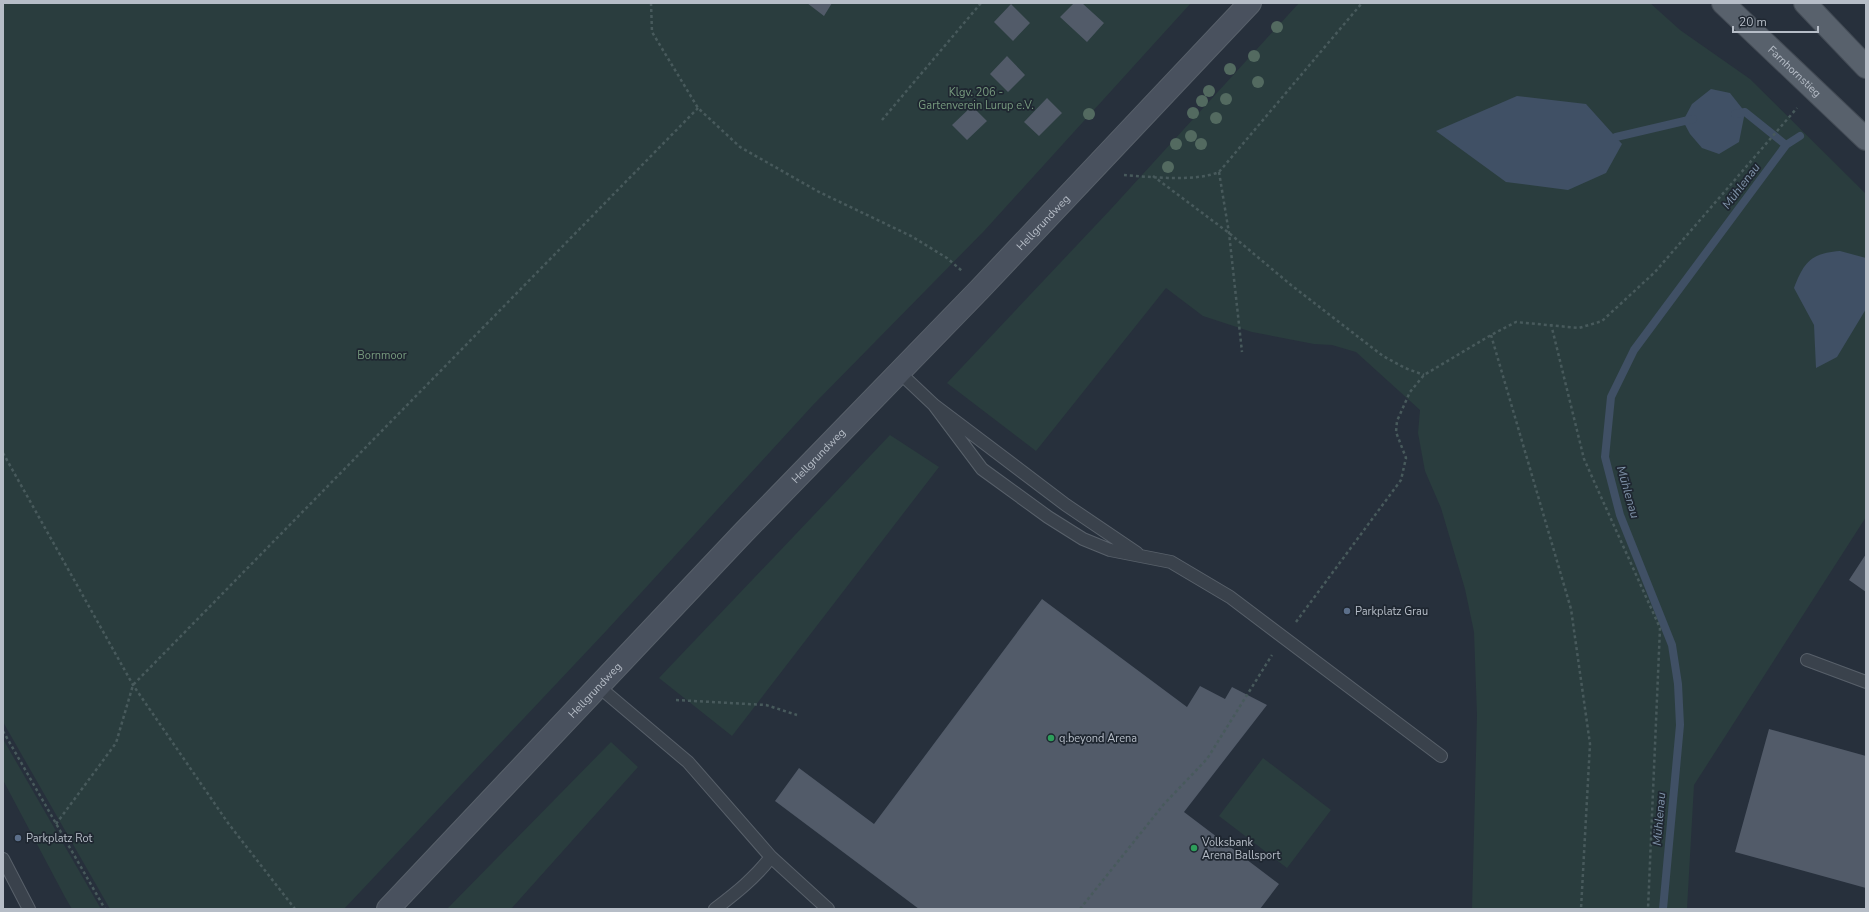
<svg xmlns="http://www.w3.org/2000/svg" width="1869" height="912" font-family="'Nunito Sans',sans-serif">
  <rect width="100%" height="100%" fill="#27303c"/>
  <path fill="#2a3d3e" d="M3,3H1191L984,231L813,405L607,630L344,909H110L3,722Z
    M1299,3H1650L1680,30L1750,79L1866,194V517L1694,785L1687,909H1472L1477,715L1474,632L1465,589L1441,508L1425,471L1418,433L1420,410L1356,352L1332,345L1314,344L1252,332L1203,316L1166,288L1036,451L947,383L1111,209Z
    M890,435L939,467L732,736L659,678Z
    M3,739L101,909H72L65,897L3,780Z
    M611,742L638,767L511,909H447Z
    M1263,758L1331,810L1287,868L1219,816Z"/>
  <path fill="#405065" d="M1711,89L1730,93L1745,112L1739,142L1719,154L1702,148L1690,134L1683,121L1692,104Z
    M1517,96L1586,104L1622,144L1606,173L1568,190L1506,182L1436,131Z
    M1840,251L1866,258V309L1837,357L1816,368L1814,325L1794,288C1804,262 1811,253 1840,251Z"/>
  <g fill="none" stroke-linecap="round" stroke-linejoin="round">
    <path stroke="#405065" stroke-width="8" d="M1735,114L1745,112L1786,145
      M1616,137L1693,119
      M1663,909L1680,725L1678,684L1672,645L1620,515L1605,457L1611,397L1634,350L1786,145L1800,136"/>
  </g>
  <path fill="#525b69" d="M807,3H832L824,16Z
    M1074,3H1082L1104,23L1087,42L1060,17Z
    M1011,4L1030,23L1013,41L994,22Z
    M1007,56L1025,75L1008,92L990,74Z
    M1047,98L1062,113L1039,136L1024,122Z
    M972,106L987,121L967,140L952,125Z
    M1866,554V592L1849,580Z
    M1042,599L1187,707L1200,686L1225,699L1232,687L1267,705L1184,812L1279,884L1260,909H919L775,801L799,768L874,824Z
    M1769,729L1866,756V888L1735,852Z"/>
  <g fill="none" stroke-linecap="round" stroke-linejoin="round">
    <g stroke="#58606a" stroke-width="14">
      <path id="lane" d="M899,372L934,405L1066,505L1137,553
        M934,405L982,469L1048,517L1083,539L1110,550L1171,562L1230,597L1441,756
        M1807,660L1866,682
        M598,686L688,762L771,857L828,909
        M3,859L29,909
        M715,909C736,893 755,878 771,857"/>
    </g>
    <g stroke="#58606a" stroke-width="24">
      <g id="secondary">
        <path id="s1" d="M388,909L743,533L980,289L1250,3"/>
      </g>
    </g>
    <g stroke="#434b55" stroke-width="24">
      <g id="primary">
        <path id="s2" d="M1723,3L1866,139"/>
        <path d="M1805,3L1866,67"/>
      </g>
    </g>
    <path stroke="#485a5c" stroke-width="2.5" stroke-dasharray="3 3" stroke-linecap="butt" d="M651,3L652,32L698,108L740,147L819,192L911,236L947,258L962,271
      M882,120L981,3
      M1219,172L1229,233L1242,352
      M1124,175C1151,177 1195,182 1219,172L1362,3
      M1153,176L1229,233L1291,285L1383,356L1405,368L1424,375
      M1551,324L1584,459L1660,628L1648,909
      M1491,335L1571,609L1590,744L1581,909
      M3,453L133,685L228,823L295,909
      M1296,622L1401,480L1406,458L1396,432L1397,421L1410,392L1424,375L1491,335L1516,322L1579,328L1602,321L1655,272L1797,108
      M676,700L766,705L797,715
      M3,731L105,909
      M56,824L116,743L133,685L698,108
      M1080,909L1164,804L1207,759L1272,655"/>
    <use href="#lane" stroke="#3a424c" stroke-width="12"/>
    <use href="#secondary" stroke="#49515e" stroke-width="22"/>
    <use href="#primary" stroke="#58616c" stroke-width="22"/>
  </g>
  <g fill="#536a60">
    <circle cx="1277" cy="27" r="6"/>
    <circle cx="1254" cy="56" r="6"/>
    <circle cx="1230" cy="69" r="6"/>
    <circle cx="1258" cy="82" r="6"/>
    <circle cx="1209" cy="91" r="6"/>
    <circle cx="1226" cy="99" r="6"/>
    <circle cx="1202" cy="101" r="6"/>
    <circle cx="1193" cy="113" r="6"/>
    <circle cx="1089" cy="114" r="6"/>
    <circle cx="1216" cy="118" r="6"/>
    <circle cx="1191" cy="136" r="6"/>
    <circle cx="1176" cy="144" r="6"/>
    <circle cx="1201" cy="144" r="6"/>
    <circle cx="1168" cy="167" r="6"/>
  </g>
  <g fill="#5c6f8a" stroke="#1f2731" stroke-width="1.5">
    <circle cx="1347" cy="611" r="4"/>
    <circle cx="18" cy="838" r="4"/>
  </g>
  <g fill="#2e9e5b" stroke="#1f2731" stroke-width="1.5">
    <circle cx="1051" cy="738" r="4"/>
    <circle cx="1194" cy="848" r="4"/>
  </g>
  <g text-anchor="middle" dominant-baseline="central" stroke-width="3.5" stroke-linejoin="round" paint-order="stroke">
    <g font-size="11" fill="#b6bdc7" stroke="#1f2731">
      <text stroke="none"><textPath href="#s2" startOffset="99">Farnhornstieg</textPath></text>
      <text stroke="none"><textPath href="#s1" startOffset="949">Hellgrundweg</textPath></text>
      <text stroke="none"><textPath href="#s1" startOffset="625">Hellgrundweg</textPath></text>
      <text stroke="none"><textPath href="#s1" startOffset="301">Hellgrundweg</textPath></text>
    </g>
    <g font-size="11" fill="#779a7e" stroke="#1f2731">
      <text x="976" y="92">Klgv. 206 -<tspan x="976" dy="13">Gartenverein Lurup e.V.</tspan></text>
      <text x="382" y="355">Bornmoor</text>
    </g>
    <g font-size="11" fill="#b6bdc7" stroke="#1f2731" text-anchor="start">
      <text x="1355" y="611">Parkplatz Grau</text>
      <text x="1059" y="738">q.beyond Arena</text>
      <text x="26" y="838">Parkplatz Rot</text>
      <text x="1202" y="842">Volksbank<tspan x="1202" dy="13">Arena Ballsport</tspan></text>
    </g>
    <g font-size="12" font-style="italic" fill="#8194ab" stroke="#1f2731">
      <text transform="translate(1741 186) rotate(-53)">Mühlenau</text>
      <text transform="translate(1628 492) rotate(74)">Mühlenau</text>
      <text transform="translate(1659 819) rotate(-85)">Mühlenau</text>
    </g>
  </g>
  <rect width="1869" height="912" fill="none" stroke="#b6bdc7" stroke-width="8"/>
  <path d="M1733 26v6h85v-6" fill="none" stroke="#b6bdc7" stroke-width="2"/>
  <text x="1739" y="26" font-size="12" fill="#b6bdc7" stroke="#1f2731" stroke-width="3" paint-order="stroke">20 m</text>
</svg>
